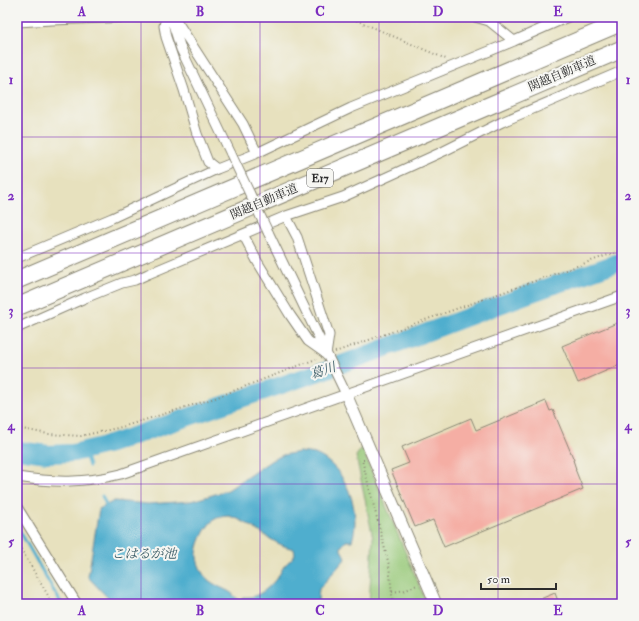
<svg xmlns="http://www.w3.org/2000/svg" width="639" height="621" font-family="'IM FELL Double Pica','Noto Serif JP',serif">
  <rect width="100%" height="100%" fill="#f6f6f2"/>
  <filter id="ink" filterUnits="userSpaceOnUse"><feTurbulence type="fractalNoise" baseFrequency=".025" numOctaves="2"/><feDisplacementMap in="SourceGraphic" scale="8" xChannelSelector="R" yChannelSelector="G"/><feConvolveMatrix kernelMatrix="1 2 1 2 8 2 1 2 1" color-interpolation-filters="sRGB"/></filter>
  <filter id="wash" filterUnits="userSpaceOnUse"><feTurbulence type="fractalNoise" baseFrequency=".012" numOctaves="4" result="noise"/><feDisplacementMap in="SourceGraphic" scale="16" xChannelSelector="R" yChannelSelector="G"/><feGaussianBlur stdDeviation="0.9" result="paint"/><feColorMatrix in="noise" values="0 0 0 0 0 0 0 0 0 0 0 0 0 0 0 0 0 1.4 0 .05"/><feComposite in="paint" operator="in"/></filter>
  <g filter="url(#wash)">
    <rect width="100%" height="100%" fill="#e7e1be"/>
    <path fill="#96c877" stroke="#607a51" d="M362,448L427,604H369L373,538L356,456Z"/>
    <path fill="#50aece" stroke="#3e6c7c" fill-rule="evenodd" d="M300,452C305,453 311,453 315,454C346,466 362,511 352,541H346L341,547V550L346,558L319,589L318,599L319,604H116L108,598L88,577L99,509L114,501L148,504L191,501L209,496L228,490L272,460L283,455ZM229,516C253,522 269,544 294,549L295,554C292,559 289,561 285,565C282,568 281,573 278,576C270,588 257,599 243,597L240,601C235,598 233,593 228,591C218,586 207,582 202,572C200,568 197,561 197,557C196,546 206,523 217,518C221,517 226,516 229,516Z"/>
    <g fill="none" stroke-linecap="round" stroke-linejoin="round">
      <path stroke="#50aece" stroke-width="3" d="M84,451L89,466
        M102,496L106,505
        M17,526L52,588L62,604"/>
      <path stroke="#50aece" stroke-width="18" d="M17,450L48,454L73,453L110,444L337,366L526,295L622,261"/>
    </g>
    <g id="blocks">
      <path fill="#f5aea4" d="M617,323L622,334V364L578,383L562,346Z
        M546,401L550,411L553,410L574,460H573L576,469H575L583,489L444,547L433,520L415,527L391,470L409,463L402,447L471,418L476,430Z
        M555,593L559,604H528Z"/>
    </g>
  </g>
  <g filter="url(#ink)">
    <use href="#blocks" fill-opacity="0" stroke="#898674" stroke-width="1"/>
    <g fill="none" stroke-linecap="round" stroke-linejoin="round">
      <g stroke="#898674" stroke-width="11">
        <path id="minor" d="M166,17L164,26L166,37L184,90L197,134L208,162L217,169
          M174,17L243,124L257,153
          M475,17L489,21L514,41
          M171,18L181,49L231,154
          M17,22L52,20L131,17
          M286,216L297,237L329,335L326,355
          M268,232L346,394
          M243,234L257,261L290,315L308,341L325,353
          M17,258L112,218L217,169L257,153L351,108L514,41L568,17
          M17,328L85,298L122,283L135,280L148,274L286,216L343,197L444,151L502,122L622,71
          M17,477C54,483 85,483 121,474L622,296
          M17,507L77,604"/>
      </g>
      <g stroke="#898674" stroke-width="13">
        <path id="tertiary" d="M346,394L436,604"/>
      </g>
      <g stroke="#898674" stroke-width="19">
        <path id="motorway" d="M17,280L622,22
          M17,307L622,49"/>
      </g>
      <path stroke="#898674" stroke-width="2" stroke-dasharray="1 3" stroke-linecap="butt" d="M349,17L446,59
        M335,352L622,250
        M17,428L48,434L81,436L122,427L215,398L316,359
        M364,460H362L389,565L393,604
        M17,542L53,604
        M392,592L406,590L417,585"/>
      <use href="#minor" stroke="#fff" stroke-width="9"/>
      <use href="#tertiary" stroke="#fff" stroke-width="11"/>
      <use href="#motorway" stroke="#fff" stroke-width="17"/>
      <g stroke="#898674" stroke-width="11" stroke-linecap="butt">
        <path id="minor-bridge" d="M231,154L268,232"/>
      </g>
      <use href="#minor-bridge" stroke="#fff" stroke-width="9"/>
    </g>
  </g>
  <path fill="none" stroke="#7b2cbf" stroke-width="1" stroke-opacity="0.55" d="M141,17V604M260,17V604M379,17V604M498,17V604M17,137H622M17,253H622M17,368H622M17,484H622"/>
  <g text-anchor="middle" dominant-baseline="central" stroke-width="4" stroke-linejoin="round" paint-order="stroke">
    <rect fill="#f6f6f2" stroke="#686867" stroke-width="1" x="307" y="169" width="26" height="18" rx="3"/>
    <g font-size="11" font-weight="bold" fill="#2b2b2b">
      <text x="320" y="178">E17</text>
    </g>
    <g font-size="12" fill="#2b2b2b" stroke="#f6f6f2">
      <text transform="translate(562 74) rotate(-23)">関越自動車道</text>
      <text transform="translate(264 202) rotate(-23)">関越自動車道</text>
    </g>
    <g font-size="13" font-style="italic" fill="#385964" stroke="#f6f6f2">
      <text transform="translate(323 371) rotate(-19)">葛川</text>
      <text x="144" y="554">こはるが池</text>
    </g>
  </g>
  <rect width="639" height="621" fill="none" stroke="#f6f6f2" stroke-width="44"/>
  <path d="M481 583v6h75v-6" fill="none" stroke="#2b2b2b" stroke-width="2"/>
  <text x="487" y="583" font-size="12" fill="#2b2b2b" stroke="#f6f6f2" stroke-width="3" paint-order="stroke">50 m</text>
  <rect x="22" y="22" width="595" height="577" fill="none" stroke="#7b2cbf" stroke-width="1.5"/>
  <g font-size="13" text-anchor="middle" font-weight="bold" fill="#7b2cbf">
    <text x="82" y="16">A</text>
    <text x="200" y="16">B</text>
    <text x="320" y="16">C</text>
    <text x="438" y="16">D</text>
    <text x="558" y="16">E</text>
    <text x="11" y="84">1</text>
    <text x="628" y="84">1</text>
    <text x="11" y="200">2</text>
    <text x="628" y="200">2</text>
    <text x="11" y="315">3</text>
    <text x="628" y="315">3</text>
    <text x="11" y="430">4</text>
    <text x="628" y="430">4</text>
    <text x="11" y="546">5</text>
    <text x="628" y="546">5</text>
    <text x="82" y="615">A</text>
    <text x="200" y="615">B</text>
    <text x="320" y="615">C</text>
    <text x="438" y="615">D</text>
    <text x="558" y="615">E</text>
  </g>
</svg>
